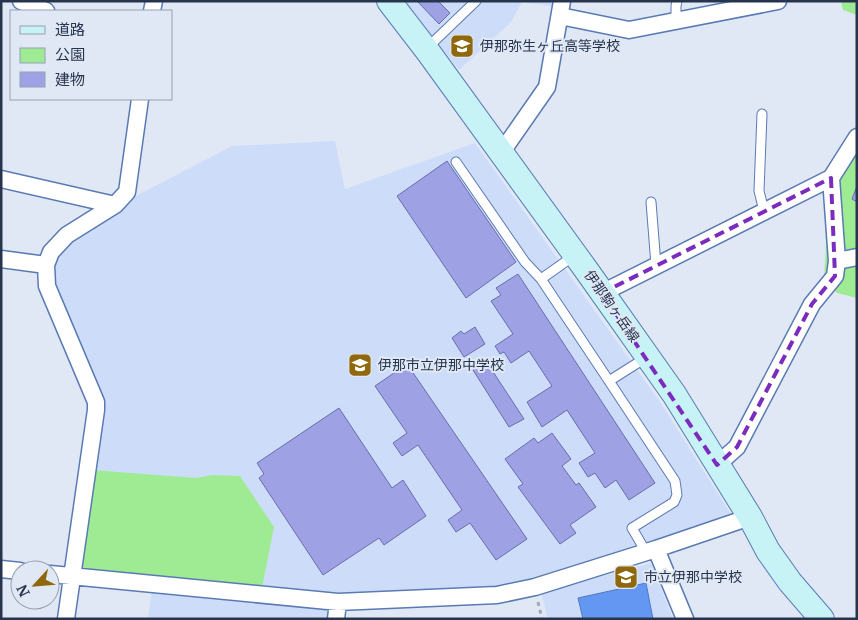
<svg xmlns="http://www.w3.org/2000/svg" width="858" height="620" font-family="Merriweather,'Noto Sans JP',serif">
  <rect width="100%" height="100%" fill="#e1e8f5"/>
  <path fill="#cdddf9" d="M405,1H558L557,7L522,2L511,22L459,70Z
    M335,141L345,189L475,143L660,402L731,514L660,541L526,582L497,588L349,595L85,572L100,412L51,276L50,266L67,243L132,198L232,146Z
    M651,563L673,619H548L541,592Z
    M152,590L327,606L330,610L329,619H148Z"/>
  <path fill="#9eeb93" d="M841,1H857V15L843,10Z
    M857,134V298L837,293L824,279L826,245L825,189Z
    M92,470L196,478L212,475L240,476L274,527L262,588L85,572L80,564Z"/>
  <path fill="#6497f2" stroke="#5179c0" d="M646,583L653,619H583L578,598Z"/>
  <path fill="#9ea2e5" stroke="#6a6caa" d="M417,1H438L450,13L439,24Z
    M447,161L516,262L466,298L397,196Z
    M857,186V202L852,199Z
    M518,274L655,483L629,500L616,480L605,488L595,473L588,477L579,463L595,453L567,410L542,427L527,402L552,386L529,351L511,363L504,352L500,354L495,346L513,334L491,301L501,295L496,288Z
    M475,327L485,344L464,357L452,338L461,331L464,334Z
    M486,361L524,419L509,427L473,370Z
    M407,364L527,539L496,560L470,523L456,532L448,520L462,510L418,445L402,456L393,443L407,433L375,386Z
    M339,408L392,488L403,480L426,516L384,545L379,538L323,575L259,478L264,474L257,463Z
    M552,433L571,459L562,466L576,485L579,483L596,507L570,525L576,533L560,544L518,487L523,484L505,459L534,438L538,443Z"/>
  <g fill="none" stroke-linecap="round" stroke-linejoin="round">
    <g stroke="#5a7ab4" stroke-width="11">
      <path id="lane" d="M676,21V6L677,1
        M426,49L476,1
        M762,114L759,191L764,211
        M456,162L525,262L541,279L609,381L675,481L677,495L674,502L632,528L646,552
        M651,202L656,265
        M541,279L575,255
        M609,381L647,357"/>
    </g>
    <g stroke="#5a7ab4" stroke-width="19">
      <path id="street" d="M21,1L46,11
        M152,11L154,1
        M560,16L629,30L778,1
        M501,153L547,87L562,1
        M1,179L115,205
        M1,259L46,265
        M837,261L857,257
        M602,293L831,178L857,137
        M717,465L737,447L812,304L835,276L837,261L831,178
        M656,549L685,619
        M1,569L20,571
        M50,574L338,602L497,595L535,587L656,549L750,517
        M66,619L96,410V402L47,286L46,265L51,252L67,235L115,205L127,192L140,99
        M336,619L338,602"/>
    </g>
    <g stroke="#5a7ab4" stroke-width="26">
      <path id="secondary" d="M389,1L429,53L587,271L674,394L750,517L768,551L790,582L822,619"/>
    </g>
    <path stroke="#9da7b8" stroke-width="3" stroke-dasharray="4 4" stroke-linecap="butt" d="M538,602L542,619"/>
    <use href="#lane" stroke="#fff" stroke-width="9"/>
    <use href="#street" stroke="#fff" stroke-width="16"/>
    <use href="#secondary" stroke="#c8f3f6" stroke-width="24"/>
  </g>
  <path fill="none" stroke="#7b2cbf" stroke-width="4" stroke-dasharray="10 6" stroke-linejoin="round" d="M831,178L835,276L812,304L737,447L717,465L602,293Z"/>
  <defs>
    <g id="school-square" transform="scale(1.25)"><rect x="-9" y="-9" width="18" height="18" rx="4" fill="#8f680d" stroke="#e1e8f5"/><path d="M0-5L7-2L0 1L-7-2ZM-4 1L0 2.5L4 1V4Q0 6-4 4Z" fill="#fff"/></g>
  </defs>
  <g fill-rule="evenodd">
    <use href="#school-square" x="462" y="46"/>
    <use href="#school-square" x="360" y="365"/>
    <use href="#school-square" x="626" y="577"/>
  </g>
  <g text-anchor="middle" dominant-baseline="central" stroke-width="4" stroke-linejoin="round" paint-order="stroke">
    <g font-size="14" fill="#26344d" stroke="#e1e8f5" text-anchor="start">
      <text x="480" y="46">伊那弥生ヶ丘高等学校</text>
      <text x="378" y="365">伊那市立伊那中学校</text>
      <text x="644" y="577">市立伊那中学校</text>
    </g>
    <g font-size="14" fill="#26344d" stroke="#e1e8f5">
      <text transform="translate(612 306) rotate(55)">伊那駒ヶ岳線</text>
    </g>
  </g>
  <rect width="858" height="620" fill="none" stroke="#26344d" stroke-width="5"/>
  <rect x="10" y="10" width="162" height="90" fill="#e1e8f5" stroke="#96a0b2"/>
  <rect x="20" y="26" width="25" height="8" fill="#c8f3f6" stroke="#96a0b2"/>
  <text x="55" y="35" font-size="15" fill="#26344d">道路</text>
  <rect x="20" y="48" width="25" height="15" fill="#9eeb93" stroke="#96a0b2"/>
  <text x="55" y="60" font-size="15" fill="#26344d">公園</text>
  <rect x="20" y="72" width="25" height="15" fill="#9ea2e5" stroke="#96a0b2"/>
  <text x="55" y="85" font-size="15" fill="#26344d">建物</text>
  <g transform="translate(35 585) rotate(244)"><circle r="24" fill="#e1e8f5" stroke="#96a0b2"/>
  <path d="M0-4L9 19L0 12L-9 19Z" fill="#8f680d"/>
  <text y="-8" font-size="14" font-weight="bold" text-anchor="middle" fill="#26344d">N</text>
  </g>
</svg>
